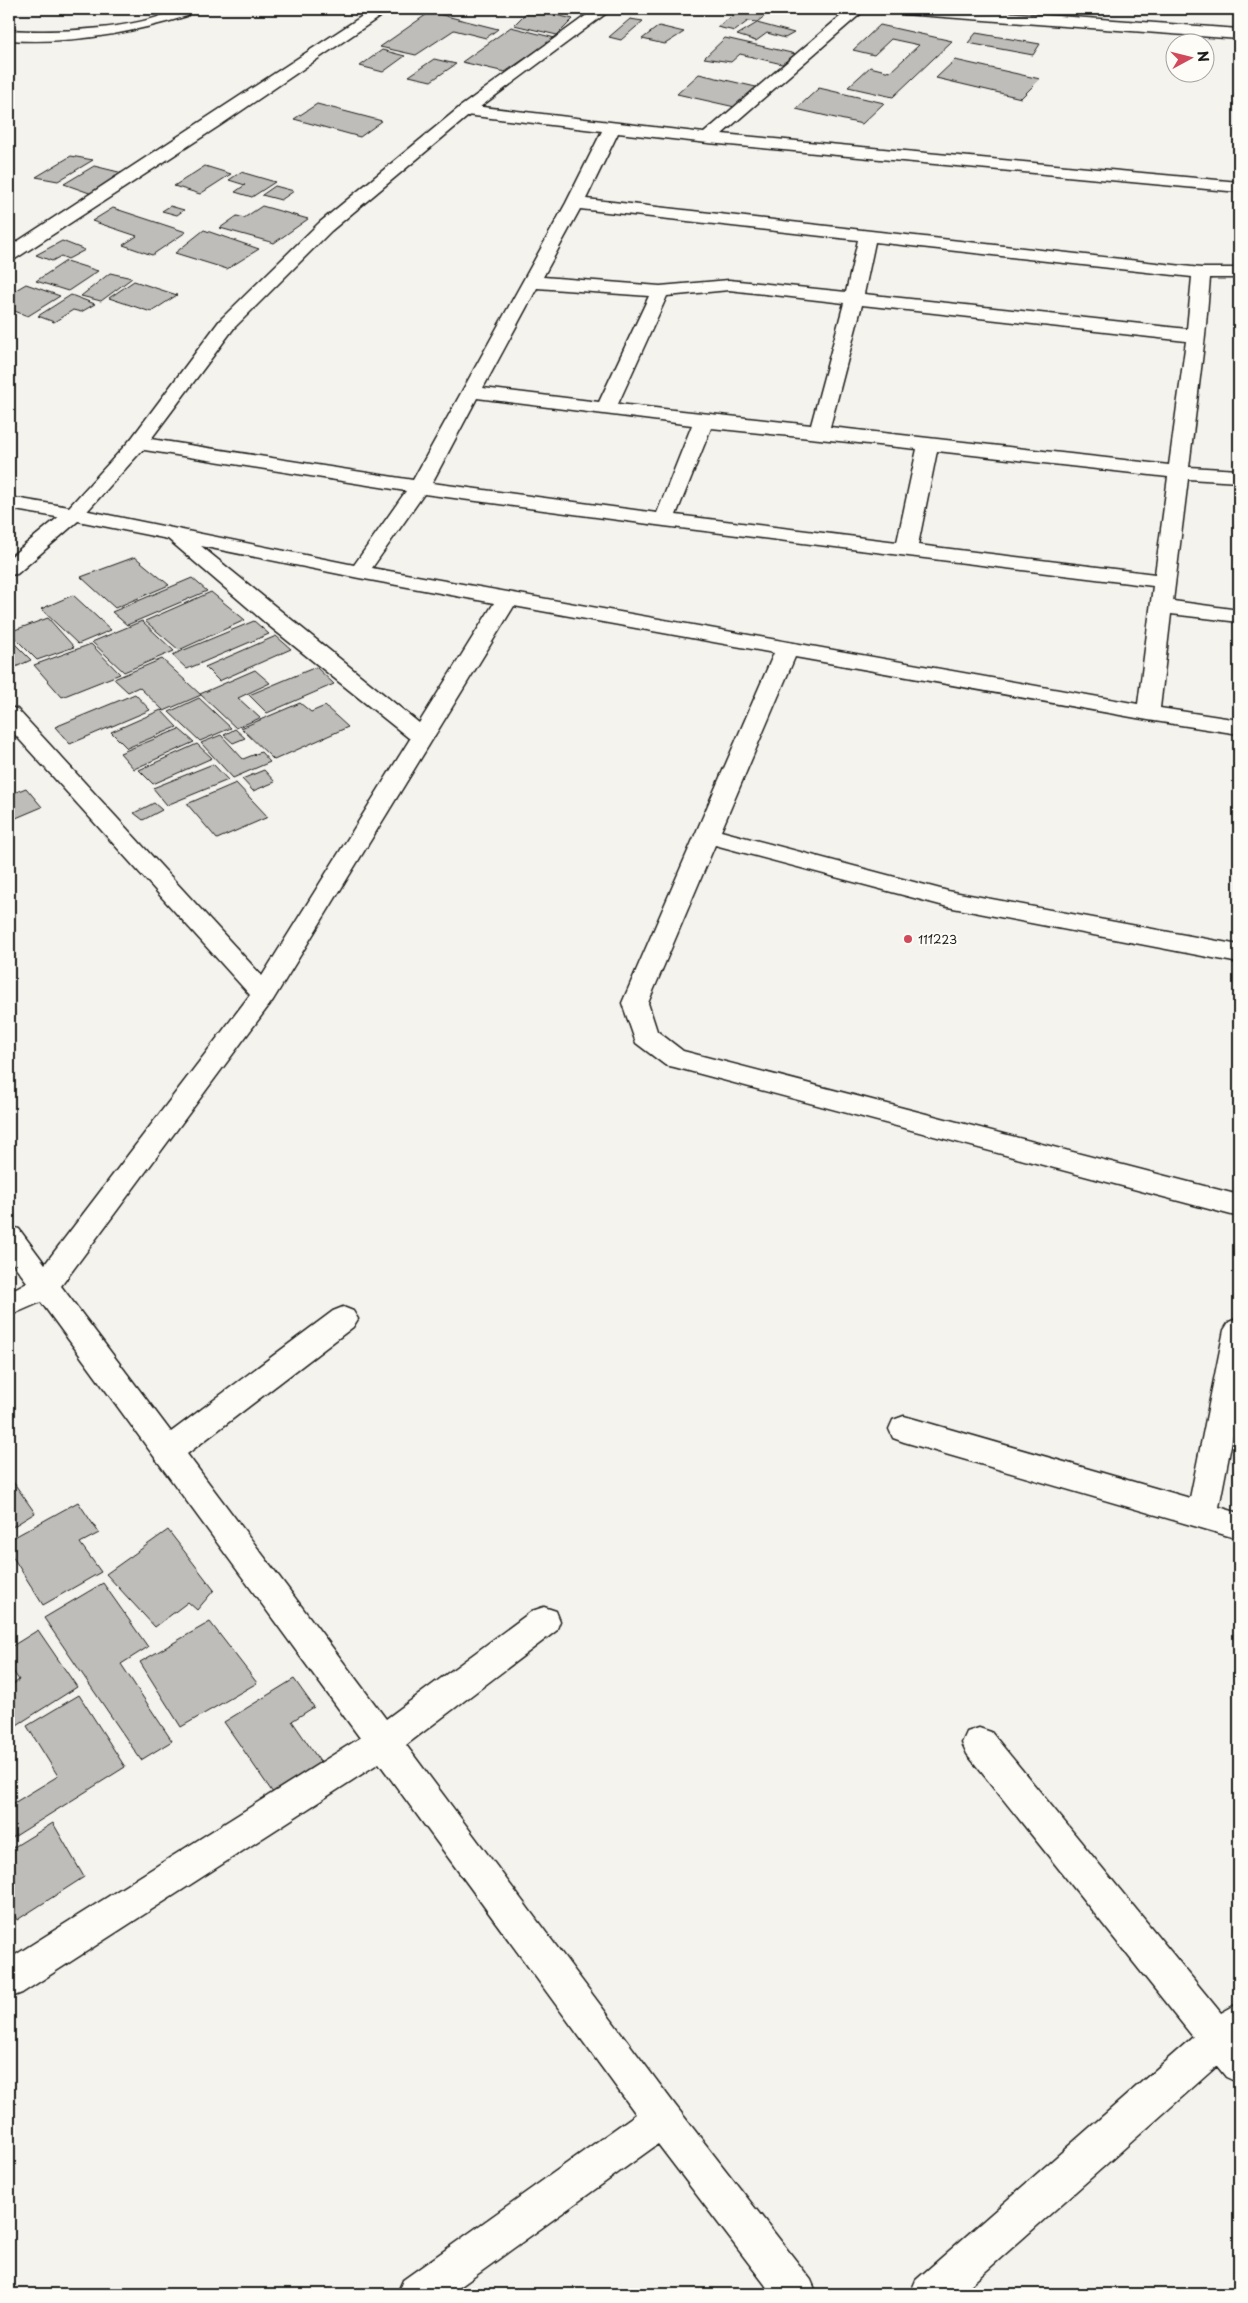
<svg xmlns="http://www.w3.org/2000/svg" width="1248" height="2303" font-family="'Playpen Sans',sans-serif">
  <rect width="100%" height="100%" fill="#f4f3ee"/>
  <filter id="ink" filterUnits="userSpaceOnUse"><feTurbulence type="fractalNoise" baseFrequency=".02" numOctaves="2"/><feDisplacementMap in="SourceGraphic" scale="10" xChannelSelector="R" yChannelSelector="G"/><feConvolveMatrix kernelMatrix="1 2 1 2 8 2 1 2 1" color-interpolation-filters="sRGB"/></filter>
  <g filter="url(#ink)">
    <path fill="#bebdba" stroke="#1c1c1c" d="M530,9L573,19L557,35L514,25Z
      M741,10L766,15L757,22L748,21L735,31L717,27Z
      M430,12L498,29L486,38L454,30L416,55L380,47Z
      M630,19L643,21L621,40L609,37Z
      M757,23L794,33L785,38L767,33L756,41L737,35Z
      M880,25L952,41L893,97L848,87L870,67L890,72L919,45L891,39L874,55L853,50Z
      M659,26L684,32L665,44L642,39Z
      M511,27L555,38L505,72L462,62Z
      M976,33L1040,44L1033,55L968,43Z
      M725,38L796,54L782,64L740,54L731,62L704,58Z
      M382,50L405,56L383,72L360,66Z
      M434,59L456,64L431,81L409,76Z
      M955,60L1040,79L1021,98L936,78Z
      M699,74L756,87L735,107L677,94Z
      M819,88L884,103L862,124L796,109Z
      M317,104L382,121L360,137L294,119Z
      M71,156L93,160L58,181L36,177Z
      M94,166L131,175L98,196L64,184Z
      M205,166L231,174L200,194L174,186Z
      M241,172L275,182L252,197L235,192L245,185L229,180Z
      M275,186L294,191L281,200L262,195Z
      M170,206L184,210L177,215L162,211Z
      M262,206L308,219L274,243L220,228L237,216L244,218Z
      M113,208L186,232L152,255L123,245L137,236L92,221Z
      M204,230L259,249L227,269L175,253Z
      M62,241L85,250L68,259L61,256L52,261L36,255Z
      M66,261L98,271L68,291L36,281Z
      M110,273L132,278L101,301L81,296Z
      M134,281L177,295L151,312L109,298Z
      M26,284L60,296L28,316L9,309V294Z
      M71,295L95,304L81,312L73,310L54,322L38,316Z
      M135,557L169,585L115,608L81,577Z
      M192,578L207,591L127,625L112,612Z
      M211,592L245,620L179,650L145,621Z
      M73,595L111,630L78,644L41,609Z
      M48,618L74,647L37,660L9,632Z
      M142,621L174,651L124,672L92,642Z
      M254,621L269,634L187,669L172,655Z
      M276,636L291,649L219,681L205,667Z
      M9,638L31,660L9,670Z
      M91,644L120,674L62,697L34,665Z
      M162,659L201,695L164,711L139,687L128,692L114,679Z
      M316,667L334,684L267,713L249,695Z
      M255,670L270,683L238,698L260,718L236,728L200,694Z
      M135,694L150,710L70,744L55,727Z
      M199,698L231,728L200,741L169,712Z
      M300,703L311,712L325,706L348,727L274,760L241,728Z
      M161,710L177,727L127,748L111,732Z
      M179,729L194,742L134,769L120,753Z
      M235,729L245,738L233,743L224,735Z
      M221,735L243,759L261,752L270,762L233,778L201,743Z
      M197,744L212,758L153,784L139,770Z
      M213,764L228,780L167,805L153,788Z
      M264,770L275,782L253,791L242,779Z
      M236,783L268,817L217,839L187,804Z
      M26,788L42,807L9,821V792L11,794Z
      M154,803L162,810L143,820L134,813Z
      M9,1476L35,1513L9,1529Z
      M78,1502L99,1533L80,1543L101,1572L43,1605L9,1551V1540Z
      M168,1530L214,1590L197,1610L188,1602L155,1627L106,1574Z
      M103,1583L148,1647L121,1664L172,1741L141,1760L44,1618Z
      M210,1622L257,1683L181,1727L140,1662Z
      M38,1630L77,1687L9,1730V1687L19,1680L9,1665V1648Z
      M294,1679L314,1707L292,1721L321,1763L273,1793L224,1722Z
      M79,1695L125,1767L9,1840V1806L58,1776L27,1726Z
      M53,1823L84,1877L17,1920L9,1905V1850Z"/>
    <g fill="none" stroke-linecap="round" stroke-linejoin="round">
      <g stroke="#1c1c1c" stroke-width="3">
        <path id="minor" d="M177,9H193L187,16C129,34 70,44 9,40V30C54,33 138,30 177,9Z
          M373,9H391L222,124L15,259L9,260V247Z
          M849,9H866L722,134L1239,182V192L708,143L618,133L586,199L1201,268H1239V278H1210L1205,336L1189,467L1239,470V482L1188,479L1173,601L1239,610V622L1171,614L1160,708L1239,720V734L1148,720L795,657L721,831L948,891L1239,945V963L948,907L715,845L648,1003L657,1031L683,1051L1239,1195V1217L674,1067L665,1065L636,1043L622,1003L774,653L514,606L273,1000L61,1286L171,1432L333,1311L343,1307L353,1311L358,1319L353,1327L187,1454L386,1719L532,1611L544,1607L556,1611L560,1621L556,1631L406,1745L675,2105L811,2280L817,2294H772L658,2144L450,2294H397L403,2280L636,2114L379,1763L22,1993L9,1998V1959L360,1738L41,1302L9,1316V1292L27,1282L9,1258V1226L19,1229L45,1264L250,995L9,728V707L17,709L262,976L410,739L268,625L168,539L78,521L17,574L9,575V558L67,510L74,508L354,565L406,491L138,449L131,447L128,443L131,439L138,437L413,480L566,203L602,131L466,115L460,113L458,110L460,107L466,105L704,133ZM580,209L858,240L846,292L729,280L660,286L543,277ZM875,242L1192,277L1187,329L864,294ZM537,288L649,296L599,402L483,388ZM729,290L844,303L811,425L618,404L667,296ZM862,305L1186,341L1169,465L830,427ZM477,398L692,425L657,513L432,483ZM711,428L917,449L897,542L676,515ZM937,451L1168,477L1155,574L918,545ZM424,494L664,526L1153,586L1138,704L372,568ZM201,546L359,578L494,603L419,723Z
          M1239,1318V1404L1219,1507L1239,1513V1539L904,1442L893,1438L889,1429L893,1420L904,1416L1190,1498L1224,1330L1229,1322Z
          M979,1728L991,1732L1221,2013L1239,2003V2083L1226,2077L1217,2066L960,2294H910L916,2280L1193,2037L967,1754L962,1743L967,1732Z"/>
      </g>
      <g stroke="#1c1c1c" stroke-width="3">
        <path id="tertiary" d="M595,9H612L472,113L331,231L234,328L145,447L81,518L74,520L9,509V497L69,507L131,439L220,320L319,223L460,107Z"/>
      </g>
      <g stroke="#1c1c1c" stroke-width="3">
        <path id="primary" d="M896,9H962L1239,29V39L904,14Z"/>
      </g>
      <use href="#minor" fill="#fdfcf7" fill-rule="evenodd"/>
      <use href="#tertiary" fill="#fdfcf7" fill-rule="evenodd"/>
      <use href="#primary" fill="#fdfcf7" fill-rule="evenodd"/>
    </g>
  </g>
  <circle fill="#d1495b" stroke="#fdfcf7" stroke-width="2" cx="908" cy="939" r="5"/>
  <g text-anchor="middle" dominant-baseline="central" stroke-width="4" stroke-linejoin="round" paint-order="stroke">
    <g font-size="12" fill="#1c1c1c" stroke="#fdfcf7" text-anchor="start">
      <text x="918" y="939">111223</text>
    </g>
  </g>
  <rect width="1248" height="2303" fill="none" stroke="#fdfcf7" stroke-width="30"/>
  <rect x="15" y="15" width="1218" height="2273" fill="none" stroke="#1c1c1c" stroke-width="2" filter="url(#ink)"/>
  <g transform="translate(1190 58) rotate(83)"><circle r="24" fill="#fdfcf7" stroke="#a3a29f"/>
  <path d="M0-4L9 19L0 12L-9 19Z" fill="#d1495b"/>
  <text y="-8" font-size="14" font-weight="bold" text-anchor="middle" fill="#1c1c1c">N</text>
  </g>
</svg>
